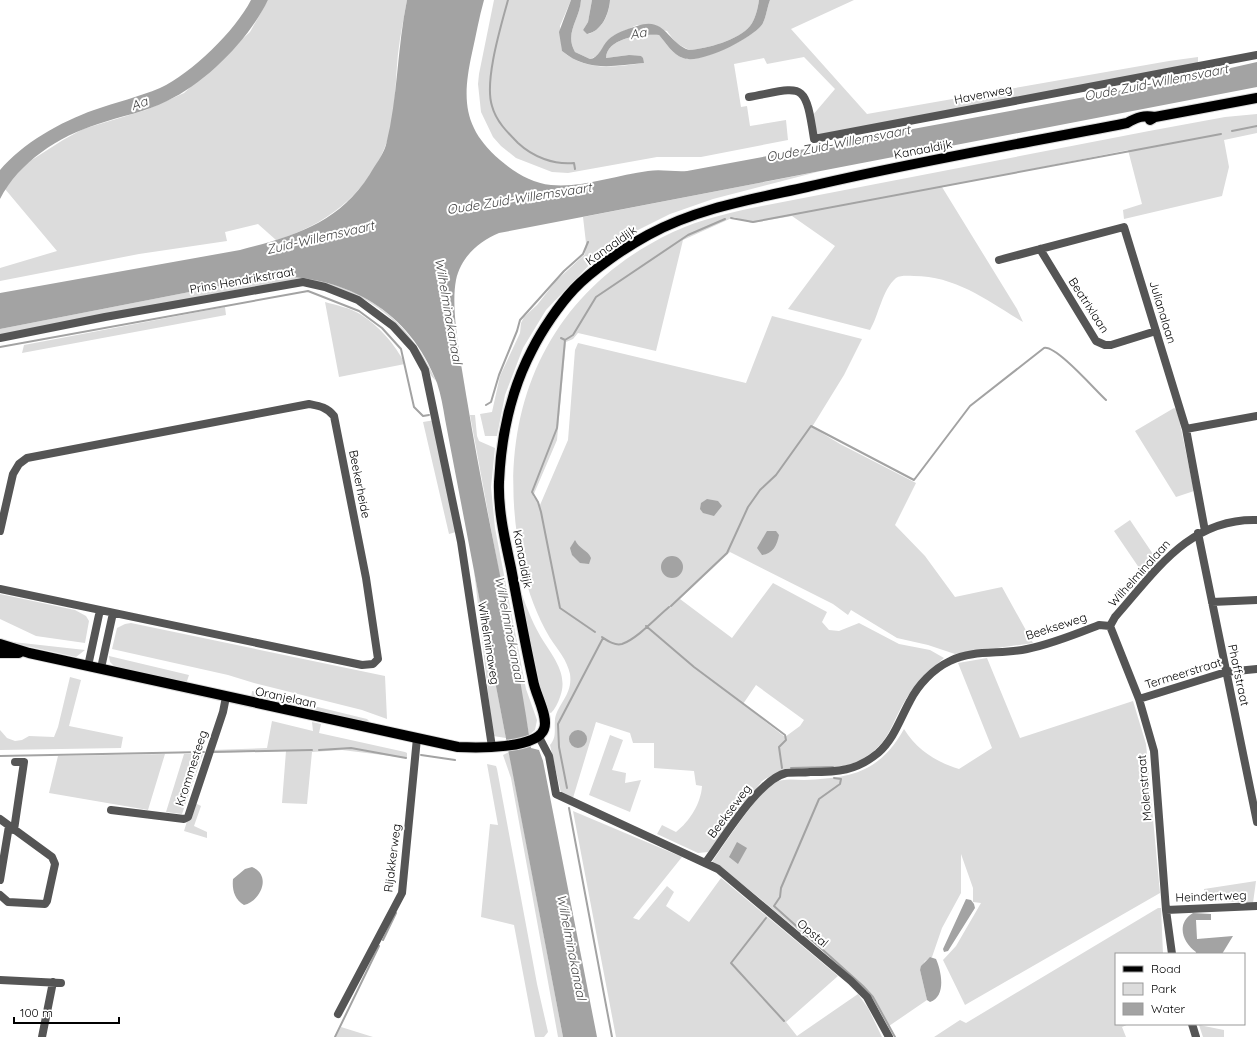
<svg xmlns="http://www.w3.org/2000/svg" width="1257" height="1037" font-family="Quicksand,sans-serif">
  <rect width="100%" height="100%" fill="#fff"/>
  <path fill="#dcdcdc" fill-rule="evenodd" d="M268,0H407C404,17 400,36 398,54C395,83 396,120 385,147C366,195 324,226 276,240L258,224L225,232L227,241L139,254L0,281V268L57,251L5,189L15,175L27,163L63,140L83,129L146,110L184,93L250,32Z
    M494,0H571L560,26L562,51C587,72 613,67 644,63L629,55L606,58C607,37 644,34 659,35C666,43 673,55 683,58C699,64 750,39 761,26C766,20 767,7 770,0H854L791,29L867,114L1169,61L1198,57V65L817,135L812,116L835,89L804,57L767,64L764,58L734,64L741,107L747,106L750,126L786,120L788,140L701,157H657L568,173L552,172L516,158L501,146L493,137L481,112L478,84L479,74Z
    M581,0H592L588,22L583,30L589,34C603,28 609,15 610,0H759C758,8 755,20 750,26C739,40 706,49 689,50L676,43L667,31L637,25L613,36L597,56L590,59L575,52C564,33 580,19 581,0Z
    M1257,114V133L1224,140L1229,167L1222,196L1124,219L1123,210L1142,204L1128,150L942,187L1017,309L1023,322C988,301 956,276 914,276C908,276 901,275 896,278C882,290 879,315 870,330L788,309L835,246L792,216L752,223L734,217L683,240L656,351L578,333L573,339L566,342L557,440L533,496L540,505L568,440L575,350L578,343L746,383L772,316L862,339L844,375L812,427L840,444L916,483L895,525L925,556L955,597L1002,587L1033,643L955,654L928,645L897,638L851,610L848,615L833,604L730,552L680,599L732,638L773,583L827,612L822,622L829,630L839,631L859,623L899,644L930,650L944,658C930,670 917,681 908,696C891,721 892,742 862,759C831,777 791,761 762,781L708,852L698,853L657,834L662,825L676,832C690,821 701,803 702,786L696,785L694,771L654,768V743H633L630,733L596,722L573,798L561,793L550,745C557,737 554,730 555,719C558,703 573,695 570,674C567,660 558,650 550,638C537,616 528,592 523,568C491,426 538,296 673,232C701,219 732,212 762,206L1149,131L1225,117ZM756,685L804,720L800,726L785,737L743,704Z
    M821,171L713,199L670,214L634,232L596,258L546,310L523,348L505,395L497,436H485L480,414L492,412L500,376L520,333L521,323L524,317L537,305L556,281L585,254L586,243L583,217Z
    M272,276C350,276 405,310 436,381C425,371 423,357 414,345C401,326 380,306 359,297C346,291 331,287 318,282L0,336V329Z
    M325,302C336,305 350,308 360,314C379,326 395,344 405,364L339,377Z
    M225,307L226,315L22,353L24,345Z
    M1174,408L1176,409L1179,419L1194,491L1176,497L1135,431Z
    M470,415H475L477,436L479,441L495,448L491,487L495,528L526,689L537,720L535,730L529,735Z
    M435,420L456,532L449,534L423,422Z
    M1130,520L1159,563L1146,578L1114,531Z
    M474,570L506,738L493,736Z
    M517,581C523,597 529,615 537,630C548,652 570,671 560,697C558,703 555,709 551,713L548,712L544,704Z
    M0,594L75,610L86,616L89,621L85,643L36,636L0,619Z
    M131,623L385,676L387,719L362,710L254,683L228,675L112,649L117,628L125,624Z
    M4,641L85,650L76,657Z
    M109,656L189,675L186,684L115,667L110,662Z
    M987,658L1020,738L1133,701L1146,744L1160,893L965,1005L943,960L956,946L981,903L973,902V888L961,854V893L942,928L932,957L925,961L920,970L927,1000L889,1026C869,986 833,960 800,932C771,908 743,883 712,862C723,846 760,790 774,783C783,778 794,780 804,780C851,778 879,773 904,729C917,750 936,762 959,769L992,748L958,663Z
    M70,677L81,680L69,726L123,737L121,748L0,750V730L7,738L15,741L22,740L29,736L54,737L58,727Z
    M252,691L367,719L369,721L367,723L251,699Z
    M272,721L313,731L312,722L321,724L319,733L405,752L407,753V758L342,750L312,752L307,804L282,803L286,751L211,753L212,750L267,748Z
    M610,735L623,740L612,770L626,773L625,783L641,780L630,812L589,795Z
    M509,752L563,1037H558L511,778L503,755Z
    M165,754L148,810L49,793L58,756Z
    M184,754H203L182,814L166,812Z
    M487,764L496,766L497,769L537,984L548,1032L544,1037H535L514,925L481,917L490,824L498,825Z
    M193,802L201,806L194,826L207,832V838L184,831Z
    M573,811L682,857L633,918L639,920L667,886L674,892L666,906L689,922L721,878L838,976L786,1022L797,1036L858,994L868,1008L882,1037H616Z
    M1256,881L1253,903L1205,900L1204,889Z
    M1158,908H1161L1163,954H1116V1024H1129L1122,1027L1126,1037H934L960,1020L966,1023Z
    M1199,1025L1224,1030V1037H1203Z
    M341,1027L373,1037H336Z"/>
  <path fill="#a3a3a3" d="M251,0H268C249,39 207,82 167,101C146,112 121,116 98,124C59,136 19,162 0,199V170C23,143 60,122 94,110C116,102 139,97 160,88C192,73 235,31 251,0Z
    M407,0H484C479,18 476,35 472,53C462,99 463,128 500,160C515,173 532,183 551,185C583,188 616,175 648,171C661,169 674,172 687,171L1182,79L1257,62V87L499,233C479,241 461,257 456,280C450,311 462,367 467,400C486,516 514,631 531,748L539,750L543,761L597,1037H563L445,419C443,407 441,395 437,383C410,311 347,276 272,276L0,329V293L240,250C294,236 338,224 370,174C375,165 383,155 386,145C398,97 397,48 407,0Z
    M571,0H581C580,19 564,33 575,52L590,59C599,58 602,46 608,40C615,33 627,29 637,26C666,16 667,43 689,50C706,49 739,40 750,26C755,20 758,8 759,0H770C767,7 766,20 761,26C750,39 700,65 683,58C673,55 666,43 659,35C644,34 607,37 606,58L629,55L641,56L643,58L644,63C613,66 587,72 562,51L559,32Z
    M592,0H610C609,14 602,31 587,34L583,30L588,22Z
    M707,499L718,501L722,506L714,516L703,513L700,509L701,503Z
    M767,531H776L779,535C777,545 773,554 762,555L757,548Z
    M575,540C579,549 588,550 591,558L589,564L580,563L572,555L570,548Z
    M661 567a11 11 0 1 1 22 0a11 11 0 1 1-22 0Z
    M569 739a9 9 0 1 1 18 0a9 9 0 1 1-18 0Z
    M737,842L747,848L738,864L729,857Z
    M252,867C272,875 261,901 244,905C234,899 232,889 233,879L245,869Z
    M966,899L971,900L974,904L975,908L948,951L944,952L943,949Z
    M1193,913L1211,914V920H1196L1197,939L1233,936L1222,954H1196V952C1182,942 1176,923 1193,913Z
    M930,957L936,959C941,970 947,996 930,1002L927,1000L920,970L921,966Z"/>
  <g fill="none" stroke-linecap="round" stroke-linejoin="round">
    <path stroke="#a3a3a3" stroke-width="2" d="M508,0C501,26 484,81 492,106C496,121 507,132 518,143C533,157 554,165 574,163L575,169
      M1232,131L1257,126
      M731,218L753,222L1221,134
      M561,338L565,340L573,335L596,297L688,235L725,219
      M565,340L557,428L532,492L538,502L541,512L560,608L595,632
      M0,347L308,291L359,311L382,328L401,349L414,407L423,416L429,415
      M486,405L491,402L499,375L517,331L520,320L564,271L583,254L588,242
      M671,606L727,553L748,507L760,490L776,475L811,426L914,480L970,406L1044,348C1056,345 1095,390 1106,400
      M646,626L694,667L785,735L786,740L779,747L782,768
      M602,637C608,641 615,646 622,644C637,639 657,617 669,607
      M319,750L351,748L406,758
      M212,752L312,750
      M421,755L455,760
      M0,756L204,752
      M791,768L833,767
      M834,778L841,779L840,784L819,799L781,888L780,897L774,906L863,986L873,997L895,1037
      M567,788L559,747L558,724L603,638
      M569,808L612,1037
      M766,918L731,963L784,1021
      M383,940L396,913
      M335,1037L379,946"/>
    <g stroke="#dbdbdb" stroke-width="12">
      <path id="major" d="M1150,120L1155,117L1257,98
        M0,644L29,653L458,747C477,748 537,749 544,729C549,717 535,694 533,680C525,643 518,605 511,568C505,540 498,511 499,482C501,437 511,390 532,350C542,330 559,305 574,289C592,270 626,247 648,235C697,208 753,199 807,187C913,162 1020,144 1127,123C1137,117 1144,115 1155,117
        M0,653H19"/>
    </g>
    <path stroke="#555" stroke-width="8" d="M749,97C804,87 805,80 814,139L1257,55
      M1040,249L1096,341L1105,345H1111L1156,331
      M999,260L1124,227L1186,429L1205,531
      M0,338L105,317L303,282L325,287L358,300L393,326L413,348L425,370L461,542L492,747
      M1186,429L1257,416
      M0,531L13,474L19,464L27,458L309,404C319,406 327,407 334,416L366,578L378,659L373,664L362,665L0,589
      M1198,533L1257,822
      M1212,602L1257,600
      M1110,626L1139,699L1154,751L1166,910L1172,954
      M1110,626L1115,617C1155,572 1189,518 1257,520
      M88,666L100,610
      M101,668L113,613
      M1139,699L1226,672L1257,669
      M539,737L549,756L556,794L718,869L851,981L867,997L889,1037
      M111,810L184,819L188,817L223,712L226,697
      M0,819L52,857L55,864L47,901L45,904L8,902L0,895
      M14,830L24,762H15
      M706,862C724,838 758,780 786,773C794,772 803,773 810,772C838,772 856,771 878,753C894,739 900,719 910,701C918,685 933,669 950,661C974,649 1002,655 1027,649C1052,644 1076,634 1099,625L1110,626
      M0,880L9,826
      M1166,910L1257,906
      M0,980L61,983
      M338,1014L402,893L417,738
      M1192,1024L1196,1037
      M42,1037L53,982"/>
    <use href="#major" stroke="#000" stroke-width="10"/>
  </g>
  <g text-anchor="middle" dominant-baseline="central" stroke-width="4" stroke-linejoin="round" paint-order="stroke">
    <g font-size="12" fill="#000" stroke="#fff">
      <text transform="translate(983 94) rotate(-11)">Havenweg</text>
      <text transform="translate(923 149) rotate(-11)">Kanaaldijk</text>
      <text transform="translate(611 245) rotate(-35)">Kanaaldijk</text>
      <text transform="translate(242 280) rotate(-10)">Prins Hendrikstraat</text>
      <text transform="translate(1089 305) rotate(57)">Beatrixlaan</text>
      <text transform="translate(1163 312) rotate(73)">Julianalaan</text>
      <text transform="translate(360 484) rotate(79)">Beekerheide</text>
      <text transform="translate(523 559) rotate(79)">Kanaaldijk</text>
      <text transform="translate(1139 573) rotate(-48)">Wilhelminalaan</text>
      <text transform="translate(1056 626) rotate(-18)">Beekseweg</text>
      <text transform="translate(489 643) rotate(81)">Wilhelminaweg</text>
      <text transform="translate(1183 673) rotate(-17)">Termeerstraat</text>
      <text transform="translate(1239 675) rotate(78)">Phaffstraat</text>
      <text transform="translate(286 697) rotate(12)">Oranjelaan</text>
      <text transform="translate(191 768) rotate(-72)">Krommesteeg</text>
      <text transform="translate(1144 788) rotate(-95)">Molenstraat</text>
      <text transform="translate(729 811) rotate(-53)">Beekseweg</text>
      <text transform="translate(392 858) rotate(-83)">Rijakkerweg</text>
      <text transform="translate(1211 896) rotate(-2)">Heindertweg</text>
      <text transform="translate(813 933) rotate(40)">Opstal</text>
    </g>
    <g font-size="13" font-style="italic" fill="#444" stroke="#fff">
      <text transform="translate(638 33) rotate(-10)">Aa</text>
      <text transform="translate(1156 82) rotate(-11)">Oude Zuid-Willemsvaart</text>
      <text transform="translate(139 103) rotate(-19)">Aa</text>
      <text transform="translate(838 143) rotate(-11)">Oude Zuid-Willemsvaart</text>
      <text transform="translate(519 198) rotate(-9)">Oude Zuid-Willemsvaart</text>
      <text transform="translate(320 237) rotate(-13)">Zuid-Willemsvaart</text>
      <text transform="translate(449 311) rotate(80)">Wilhelminakanaal</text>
      <text transform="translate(510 629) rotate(79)">Wilhelminakanaal</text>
      <text transform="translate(572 947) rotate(79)">Wilhelminakanaal</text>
    </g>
  </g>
  <rect x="1115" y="953" width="130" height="72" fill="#ffffff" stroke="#999999"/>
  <rect x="1123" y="966" width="20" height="6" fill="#000000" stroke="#999999"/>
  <text x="1151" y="973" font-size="12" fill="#000000">Road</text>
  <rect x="1123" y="983" width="20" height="12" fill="#dcdcdc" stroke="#999999"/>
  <text x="1151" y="993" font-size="12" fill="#000000">Park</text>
  <rect x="1123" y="1003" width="20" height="12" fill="#a3a3a3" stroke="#999999"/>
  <text x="1151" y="1013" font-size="12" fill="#000000">Water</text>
  <path d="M14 1017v6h105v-6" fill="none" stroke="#000000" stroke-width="2"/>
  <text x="20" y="1017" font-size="12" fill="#000000" stroke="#ffffff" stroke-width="3" paint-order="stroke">100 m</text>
</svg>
